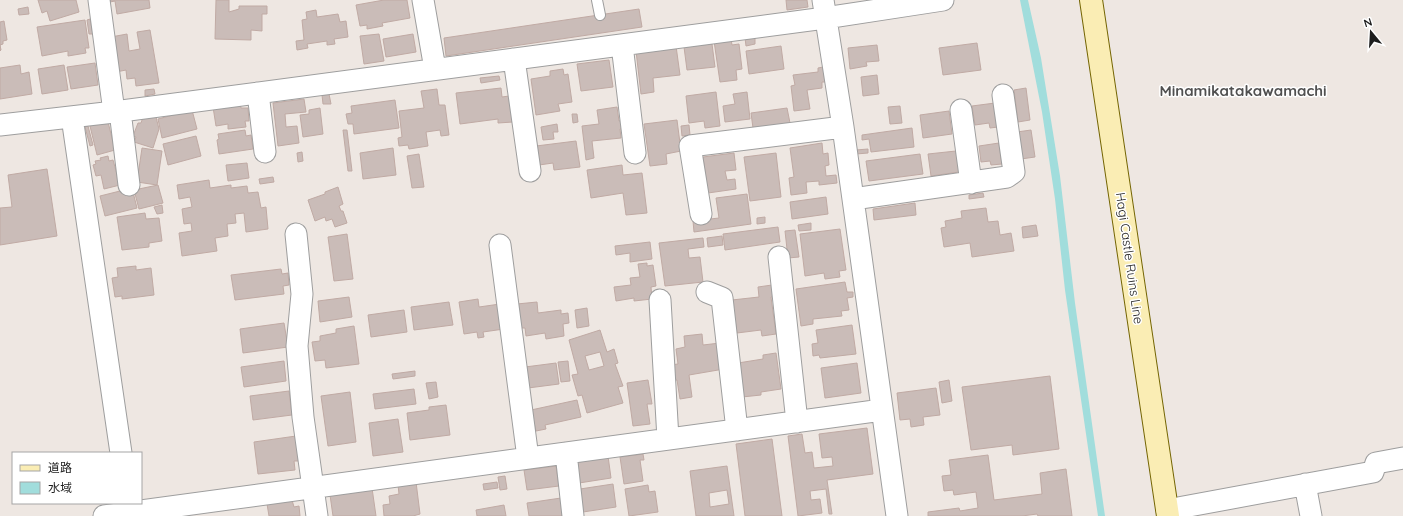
<svg xmlns="http://www.w3.org/2000/svg" width="1403" height="516" font-family="Quicksand,'Noto Sans JP',sans-serif">
  <rect width="100%" height="100%" fill="#eee7e2"/>
  <path fill="#a1dddc" d="M1020,0H1028L1041,58L1060,176L1075,303L1105,516H1098L1065,290L1055,199L1042,112Z"/>
  <path fill="#cabcb8" stroke="#c0aaa4" fill-rule="evenodd" d="M38,0H76L79,12L50,21L47,11L42,13Z
    M109,0H149L150,8L117,14L115,1L110,2Z
    M216,0H229V12L239,9V6H267V14H262V31L251,30V40L215,39Z
    M384,0H407L410,18L382,23L383,26L367,29V25L360,26L356,5Z
    M786,0H807L808,7L787,10Z
    M28,7L29,14L19,15L18,9Z
    M639,9L642,27L446,56L444,38Z
    M316,10L317,17L338,14L340,22L346,21L348,37L334,39L335,44L327,45V41L307,44L308,48L297,50L296,41L304,40L302,20L307,19L306,12Z
    M90,19L93,34H89L87,20Z
    M85,20L89,48H85L86,53L68,56V51L42,56L37,27Z
    M4,21L7,40L3,41V44L0,45L1,50L0,51V22Z
    M150,30L159,83L136,86L135,78L127,79L126,70L116,72L111,37L127,34L129,51L140,49L137,32Z
    M379,34L384,61L364,64L360,36Z
    M413,34L416,52L386,57L383,39Z
    M755,37V44L746,46L745,38Z
    M731,39L732,45L739,44L742,69L736,70L737,80L720,82L714,41Z
    M977,43L981,70L943,75L939,48Z
    M712,44L715,67L687,70L684,47Z
    M877,45L879,61L866,62L867,66L850,69L848,48Z
    M676,46L680,75L653,78L654,92L641,94L636,51Z
    M781,46L784,69L749,74L746,51Z
    M609,60L613,87L581,91L577,64Z
    M95,63L98,85L71,89L67,67Z
    M20,65L21,74L29,72L32,94L0,99V68Z
    M64,65L68,90L42,94L38,69Z
    M823,67L825,82H822V88L807,90L810,109L794,111L791,86L795,85L793,75L818,72V68Z
    M563,69L564,75L568,74L572,102L558,104L560,111L536,115L531,79L550,76V71Z
    M877,75L879,94L863,96L861,77Z
    M499,76L500,80L481,83L480,78Z
    M501,88L502,97L509,96L513,122L498,123V119L460,124L456,93Z
    M1026,88L1030,120L1018,122L1014,90Z
    M154,89L155,94L145,96V90Z
    M437,89L439,105H445L449,135L441,136L440,130L426,132L428,146L409,149L408,145L399,146L398,138L402,137L399,111L424,108L421,91Z
    M716,92L720,126L705,128L704,121L689,123L686,96Z
    M747,92L750,119L725,122L723,106L735,104L733,94Z
    M329,94L331,104H323L322,95Z
    M304,99L306,112L285,114L286,127L297,126L299,143L278,146L273,103Z
    M395,100L399,128L354,134L353,124H348L346,114L352,113L351,106Z
    M240,103L241,108H248L249,121H245L246,127L228,129V124L216,126L213,107Z
    M995,103L998,127L990,128L989,123L975,125L972,106Z
    M900,106L902,123L890,124L888,107Z
    M617,107L619,121L623,120L625,129H620L621,138L592,141L594,158L586,160L582,126L599,124L597,110Z
    M320,108L323,134L303,137L300,115L309,114V110Z
    M787,108L790,123L753,128L751,113Z
    M192,110L197,129L162,138L158,119Z
    M949,111L952,134L923,138L920,115Z
    M144,114L156,117L159,129L153,148L134,142L136,137L133,136L138,123H141Z
    M572,114H577L578,122L573,123Z
    M677,120L681,151L666,154L667,164L650,166L644,124Z
    M108,122L115,150L97,155L90,126Z
    M557,124L558,132H553L554,139L543,140L541,127Z
    M689,125L690,135L682,136L681,126Z
    M88,126L93,145L90,146L85,127Z
    M912,128L914,147L871,152L869,139L862,140V135Z
    M245,130L246,136L251,135L253,149L219,154L217,140L219,139L218,134Z
    M343,130H347L352,171H348Z
    M1031,130L1035,157L1021,159L1017,132Z
    M196,136L201,156L168,165L163,144Z
    M576,141L580,167L554,170L553,163L539,165L536,146Z
    M822,143L823,154L828,153L829,165L825,166L826,176L836,175L837,183L819,185V181L806,182L807,193L791,195L789,178L794,177L790,148Z
    M999,143L1002,164L991,165L990,161L981,162L979,146Z
    M142,148L162,151L157,185L137,182Z
    M393,148L396,175L363,179L360,153Z
    M868,149V153L856,154V150Z
    M956,151L959,172L931,176L928,154Z
    M302,152L303,161L298,162L297,153Z
    M734,153L736,170L725,171L727,180L735,179L736,189L708,193L703,157Z
    M776,153L781,197L750,201L744,157Z
    M419,154L424,187L412,188L407,156Z
    M920,154L923,174L869,181L866,161Z
    M108,156L109,161L113,160L120,185L104,189L101,175L96,176L93,165L96,164L95,161L101,160L100,158Z
    M247,163L249,178L228,181L226,165Z
    M622,165L623,175L642,173L647,213L626,215L623,193L591,198L587,170Z
    M47,169L57,236L0,245V208L12,207L8,175Z
    M273,177L274,182L260,184L259,179Z
    M209,180L210,188L231,185V188L247,186L248,193L258,192L261,208L266,207L268,229L246,232L244,213L235,214L236,223L227,224L228,236L215,238L217,251L182,256L179,233L192,231L191,223L184,224L182,209L192,207L190,197L179,199L177,185Z
    M158,185L163,203L139,209L134,190Z
    M338,187L343,204L339,206L341,211H343L347,223L335,227L332,219L326,221L325,217L315,221L308,200L325,194V192Z
    M132,188L137,208L105,216L100,196Z
    M983,193L984,197L969,199V195Z
    M747,194L751,224L694,232L693,221L719,218L716,198Z
    M826,197L828,214L792,219L790,202Z
    M915,203L916,215L874,220L873,209Z
    M162,205L163,213L157,214L154,207Z
    M986,208L988,222L998,221L1000,235L1011,233L1014,251L972,257L970,243L944,247L941,228L946,227L945,221L962,218L961,211Z
    M145,213L146,219L159,218L162,241L149,243V247L122,250L117,217Z
    M765,217V223L757,224V218Z
    M811,223V230L799,231L798,225Z
    M1036,225L1038,236L1023,238L1022,227Z
    M778,227L780,242L725,250L723,234Z
    M840,229L846,270L839,271L840,277L825,279L824,273L805,276L800,234Z
    M795,230L799,257L788,258L785,231Z
    M347,234L353,279L334,281L328,237Z
    M722,236L723,245L708,247L707,238Z
    M703,238L704,247L688,249L689,258L700,257L703,282L665,286L659,243Z
    M650,242L652,259L630,262V253L616,255L615,246Z
    M647,263V266L653,265L656,286L651,287L652,299L634,301V298L616,301L614,287L631,285L630,278L640,277L638,264Z
    M136,266V270L151,268L154,295L122,299V296L115,297L112,278L118,277L117,268Z
    M281,269L282,274L288,273L289,285L283,286L284,294L235,300L231,275Z
    M845,282L847,292H853V297L847,298L849,310L841,311L842,316L813,319V324L801,326L796,289Z
    M772,285L774,297H771L776,334L762,336L761,330L737,333L732,300L759,297L758,287Z
    M349,297L352,317L320,322L318,301Z
    M478,299L479,307L500,304L504,329L483,332L484,337L478,338L477,332L464,334L459,302Z
    M449,302L453,325L414,330L411,307Z
    M537,302L538,313L561,310V314L568,313L569,323L563,324L564,336L546,339L545,333L526,336L525,328H520L517,304Z
    M587,308L589,326L577,328L575,310Z
    M404,310L407,332L371,337L368,315Z
    M284,323L288,347L243,353L240,329Z
    M852,325L856,354L820,358L819,355L813,356L812,344L818,343L816,330Z
    M354,326L359,364L326,368L325,360L315,361L312,342L320,341V336L336,333V329Z
    M600,330L607,352L614,349L618,363L615,364L623,386L618,387L623,403L587,413L582,395L578,396L572,375L578,374L569,340ZM600,352L604,366L589,370L585,356Z
    M702,334L703,345L720,343L724,369L689,375L692,397L680,399L677,380H673L670,365L678,364L676,349L685,347L684,336Z
    M776,353L781,389L761,392V395L742,397L738,363L763,359V355Z
    M284,361L286,381L244,387L241,367Z
    M568,361L570,381L561,382L558,362Z
    M556,363L559,384L528,388L525,367Z
    M857,363L861,393L825,398L821,368Z
    M415,371V376L393,379L392,374Z
    M1050,376L1059,449L1013,455L1012,445L971,450L962,387Z
    M648,380L652,404H647L650,424L633,426L627,383Z
    M949,380L952,401L942,403L939,382Z
    M436,382L438,397L429,399L426,383Z
    M936,388L940,415L923,417L924,425L911,427L910,419L900,420L897,393Z
    M414,389L416,404L375,409L373,394Z
    M289,391L292,415L253,420L250,396Z
    M350,392L356,442L328,446L321,396Z
    M577,400L581,417L545,425L546,429L536,431L531,410Z
    M446,405L450,435L410,440L407,413L429,410V407Z
    M398,419L403,452L373,456L369,423Z
    M867,428L873,474L827,480L832,514H829L826,489L810,491L811,500L820,499L822,513L798,516L788,436L802,434L805,453L812,452L814,468L833,466L832,457L822,458L819,434Z
    M296,436L299,461H294L295,470L258,474L254,442Z
    M772,439L782,516H745L736,444Z
    M643,454L644,460H640L643,481L624,484L620,457Z
    M988,455L994,500L1042,494L1040,473L1066,469L1072,516H1038L1037,514L1022,516H928V512L959,508L960,511L978,508L976,492L954,495L953,490L944,491L942,476L951,475L949,460Z
    M608,456L611,478L579,483L576,461Z
    M556,466L559,486L527,490L524,470Z
    M727,466L734,516H696L690,471ZM727,490L729,504L710,507L709,493Z
    M505,476L507,489L500,490L498,477Z
    M416,482L420,514L413,516H384L383,505L390,504L389,496L399,494L398,485Z
    M497,482L498,488L484,490L483,484Z
    M613,484L616,507L583,512L580,489Z
    M648,485L649,492L655,491L658,512L629,516L625,489Z
    M372,488L376,516H333L330,495Z
    M561,498L564,516H529L527,503Z
    M292,500L294,507L299,506L300,516H269L267,504Z
    M504,505L506,516H477L476,510Z"/>
  <g fill="none" stroke-linecap="round" stroke-linejoin="round">
    <g stroke="#9e9e9e" stroke-width="12">
      <path id="lane" d="M597,0L600,15"/>
    </g>
    <g stroke="#9e9e9e" stroke-width="23">
      <path id="street" d="M99,0L114,112
        M423,0L435,69
        M823,0L843,127L897,516
        M622,45L635,153
        M514,59L530,171
        M258,93L265,152
        M961,110L971,183
        M120,111L129,185
        M72,117L121,453
        M0,125L114,112L825,18L943,0
        M853,199L1007,177L1014,172L1003,95
        M701,214L690,146L843,127
        M296,234L302,294L297,346L303,417L317,516
        M500,245L528,458
        M779,257L797,422
        M707,292L722,298L737,430
        M660,300L668,439
        M566,453L573,516
        M1305,484L1311,516
        M1167,510L1373,472L1376,463L1403,458
        M104,516L882,410"/>
    </g>
    <g stroke="#746503" stroke-width="24">
      <path id="secondary" d="M1091,0L1168,516"/>
    </g>
    <use href="#lane" stroke="#fff" stroke-width="10"/>
    <use href="#street" stroke="#fff" stroke-width="21"/>
    <use href="#secondary" stroke="#faedb4" stroke-width="22"/>
  </g>
  <g text-anchor="middle" dominant-baseline="central" stroke-width="3" stroke-linejoin="round" paint-order="stroke">
    <g font-size="13" fill="#1d1d1d" stroke="#fff">
      <text transform="translate(1130 258) rotate(82)">Hagi Castle Ruins Line</text>
    </g>
    <g font-size="15" font-weight="bold" fill="#505050" stroke="#fff">
      <text x="1243" y="90">Minamikatakawamachi</text>
    </g>
  </g>
  <rect x="12" y="452" width="130" height="52" fill="#ffffff" stroke="#a5a5a5"/>
  <rect x="20" y="465" width="20" height="6" fill="#faedb4" stroke="#a5a5a5"/>
  <text x="48" y="472" font-size="12" fill="#1d1d1d">道路</text>
  <rect x="20" y="482" width="20" height="12" fill="#a1dddc" stroke="#a5a5a5"/>
  <text x="48" y="492" font-size="12" fill="#1d1d1d">水域</text>
  <g transform="translate(1371 32) rotate(342)" stroke="#ffffff" stroke-width="3" paint-order="stroke">
  <path d="M0-3L7 15L0 10L-7 15Z" fill="#1d1d1d"/>
  <text y="-6" font-size="11" font-weight="bold" text-anchor="middle" fill="#1d1d1d">N</text>
  </g>
</svg>
